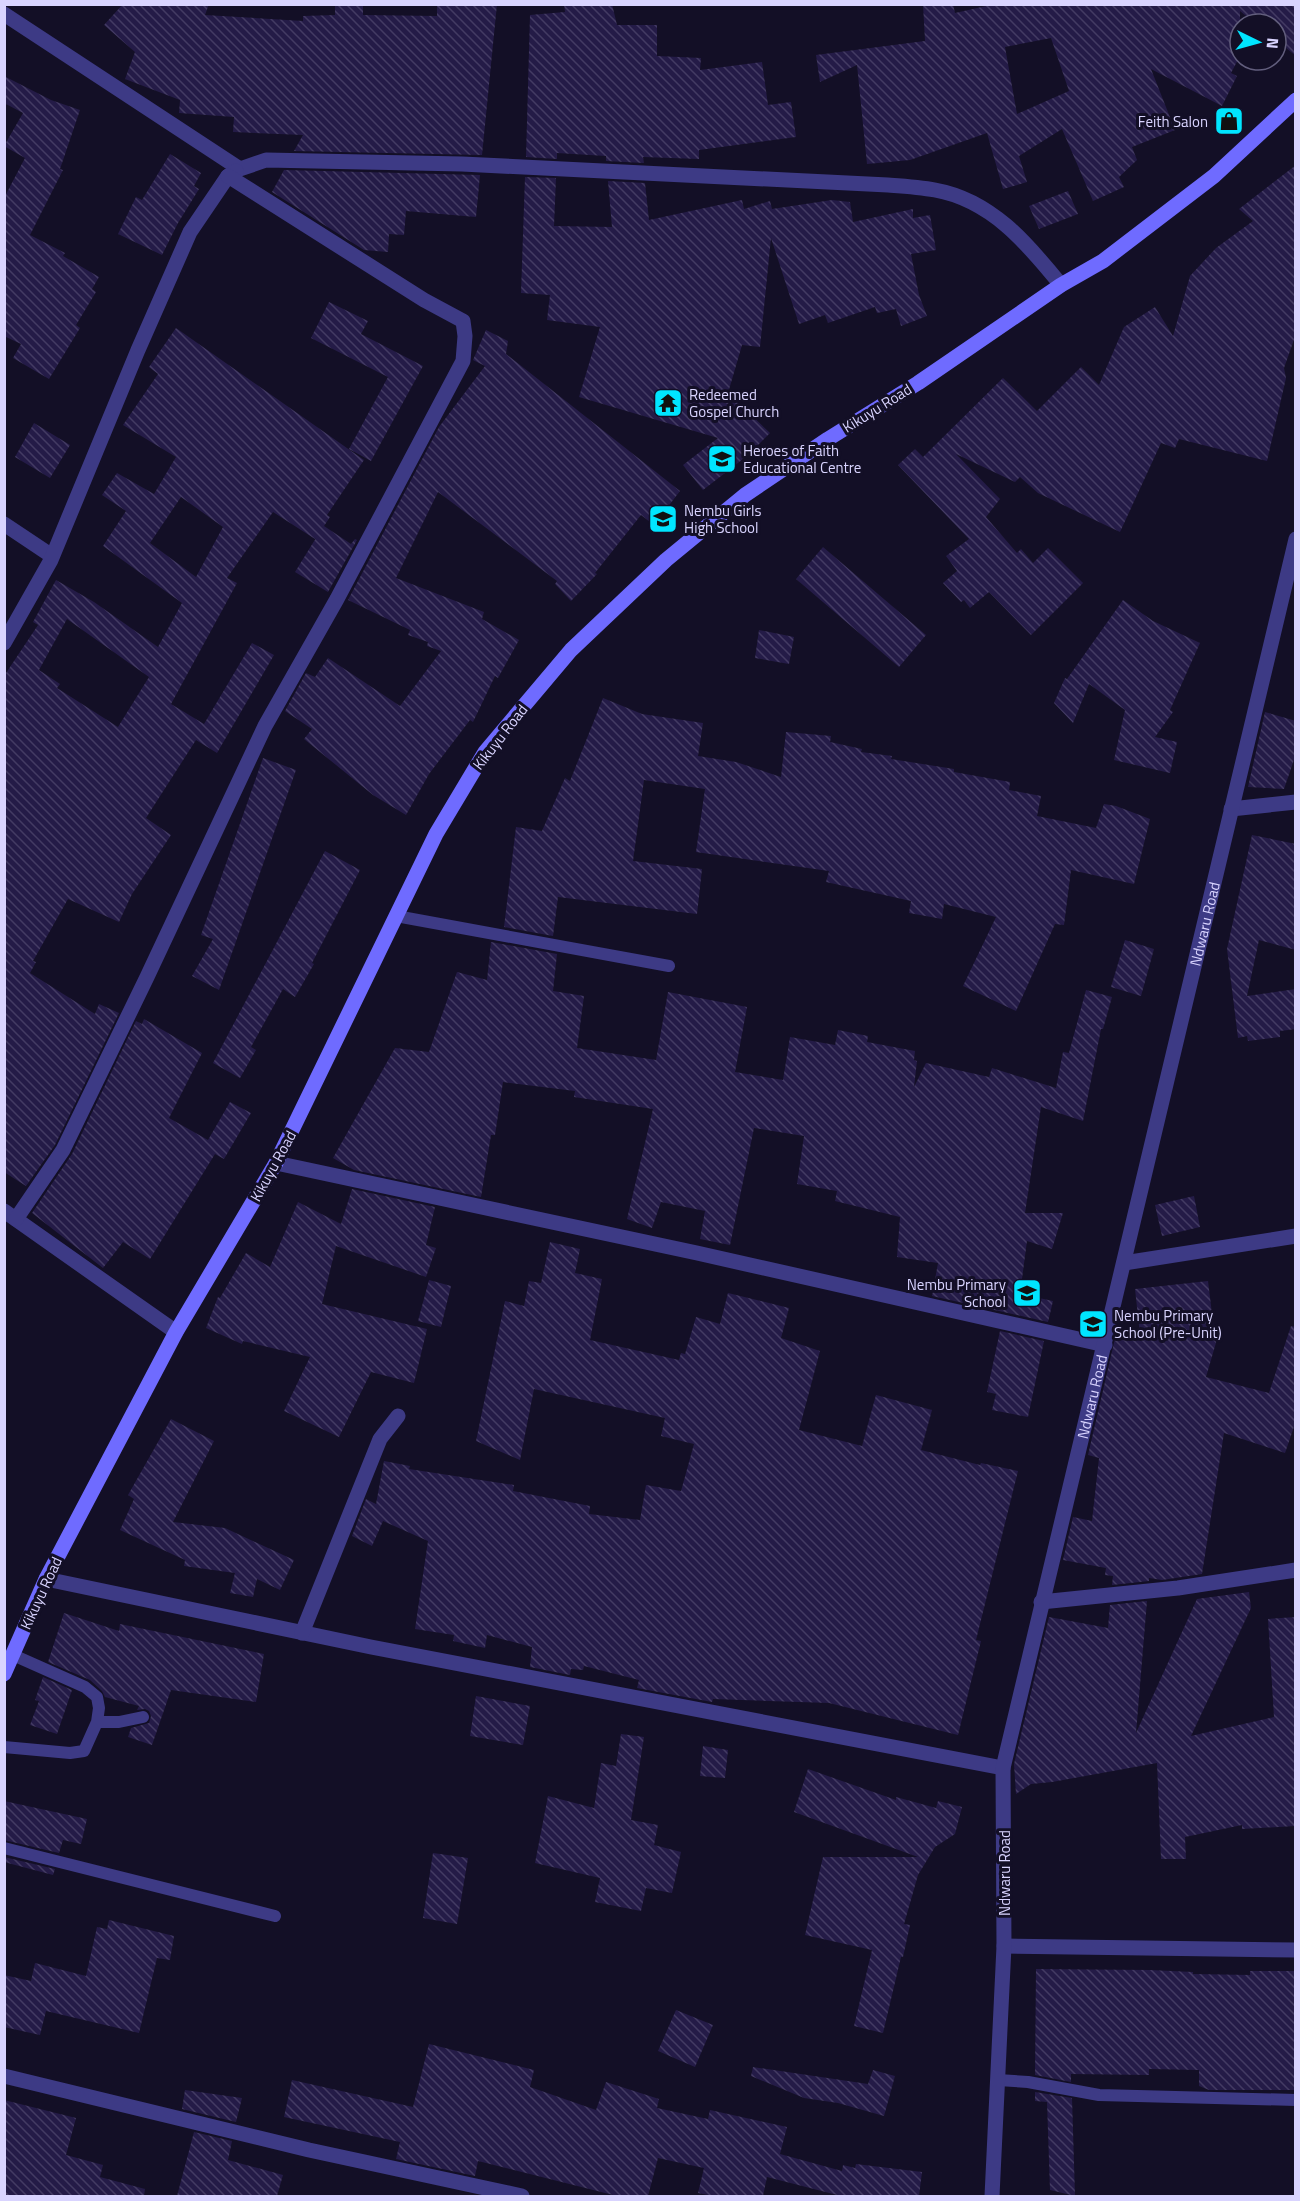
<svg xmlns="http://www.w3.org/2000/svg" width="1300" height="2201" font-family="'Titillium Web',sans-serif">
  <defs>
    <pattern id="building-back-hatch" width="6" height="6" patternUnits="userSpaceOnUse" patternTransform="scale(1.5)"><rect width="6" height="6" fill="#241b47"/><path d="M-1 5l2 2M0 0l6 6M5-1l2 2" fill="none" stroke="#433b63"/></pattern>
  </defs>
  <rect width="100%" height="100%" fill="#130f26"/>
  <path fill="url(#building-back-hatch)" fill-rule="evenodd" d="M123,4H209L205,15L303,21V16L335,15V4H363V15L437,16V4H497L482,155L294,151L303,135L233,132L234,117L179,113L180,100L125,79L135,52L104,25Z
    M564,4H612L617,25H657V56L701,58L700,70L762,62L768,105L791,102L796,137L699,150V159L643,157L644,163L606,161V156L557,153V159L526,157L530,15L565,12Z
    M923,4H953L955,13L995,4H1296V56L1276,40V24H1256L1240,11V56L1231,73L1237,76L1222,106L1151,69L1175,130L1132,147L1137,160L1119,177L1124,187L1093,201L1062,129L1019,156L1027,182L1003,189L987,133L910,160L867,164L857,65L820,82L816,55L925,41ZM1051,38L1069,91L1017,114L1005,47Z
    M4,76L51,100L80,110L60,169L63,170L30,235L65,253L63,256L99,277L92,289L96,292L76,325L80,328L49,379L13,358L21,344L4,336V198L25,158L4,146L23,113L4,103Z
    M170,154L201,173L194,186L199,189L178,223L162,255L118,234L136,197L142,200Z
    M1296,165V334L1284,368L1286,378L1267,461L1179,439L1175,448L1161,443L1120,532L1038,493L1020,477L1015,482L956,454L1000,499L986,517L1017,553L1021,549L1033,563L1048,548L1083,583L1031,635L989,592L970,608L964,600L961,602L943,583L957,571L946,556L969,539L898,465L915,449L923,457L1003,378L1037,411L1081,367L1099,385L1124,327L1155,307L1173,336L1190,276L1216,248L1253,221L1239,209Z
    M284,170L480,175L476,217L406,211L404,235L389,234L388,252L364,250L272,192Z
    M525,177L556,178L554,226L612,227L608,181L645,183L649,220L742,200L744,209L770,201L772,209L832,200L850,202L853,222L913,209V218L930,215L936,250L911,254L919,295L927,316L901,326L896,309L877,313L875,307L828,323L825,315L799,324L771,238L760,347L742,345L728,393L770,433L747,456L703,490L683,465L718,438L579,397L600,327L547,320L550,295L521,293Z
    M1068,191L1078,214L1039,229L1029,206Z
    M329,302L368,321L361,334L423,366L371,461L349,449L388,377L311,338Z
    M176,328L364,460L327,515L330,517L324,526L351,544L355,539L357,540L328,592L295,572L316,538L315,539L273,512L227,578L237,583L171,704L204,724L252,643L274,655L217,753L196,740L146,818L171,835L132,894L119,922L68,899L33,961L36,962L30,973L95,1014L99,1004L119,1013L55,1145L26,1186L4,1172V676L38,625L33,622L56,580L94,602L158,647L182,603L103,546L126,511L102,495L117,473L154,494L176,457L123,425L158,374L149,367ZM181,497L223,527L196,577L150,543ZM67,619L149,677L118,727L57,688L60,684L39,670Z
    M486,330L508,341L506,354L680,491L654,525L641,515L595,573L597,574L571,601L555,584L557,581L438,492L396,578L484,612L482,619L519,640L498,678L495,676L473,722L470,720L429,774L406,815L373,795L304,739L312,729L285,711L306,673L315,677L328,658L400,706L441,651L427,646L428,642L408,635L410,630L348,600L439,427L485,366L473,360Z
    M34,423L70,445L50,478L15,457Z
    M823,547L926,635L899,667L796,579Z
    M1123,600L1153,621L1200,643L1170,710L1173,712L1155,737L1177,742L1170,773L1114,760L1125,710L1089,684L1073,723L1054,703L1065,678L1067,679Z
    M759,630L794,637L789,664L755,658Z
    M603,698L642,714L703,723L698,756L736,762L781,777L786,732L831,736L830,742L862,749L861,752L892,756L891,759L954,769V772L1010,782L1009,790L1041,796L1037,816L1096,828L1104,804L1116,806L1150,819L1134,884L1071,870L1064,925L1055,924L1016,1011L963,986L996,917L944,904L942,919L909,913L911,901L826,882L829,871L696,852L705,789L644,780L633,861L702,869L697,914L558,897L553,936L504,927L516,827L542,831L565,778L570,781Z
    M1265,712L1296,721V754L1284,789L1248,787Z
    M263,758L296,770L219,990L192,976L213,939L201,935Z
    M1252,835L1296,844V950L1259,940L1247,996L1296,989V1029L1280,1031V1037L1248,1041L1247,1036L1238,1038L1227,949Z
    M325,851L360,870L312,963L314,964L295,997L283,989L251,1047L256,1050L240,1078L213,1063Z
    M1125,940L1154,949L1141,996L1111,987Z
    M491,942L557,954L553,991L584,996L577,1048L656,1060L668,992L747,1007L735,1072L783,1080L790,1037L835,1045L838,1030L868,1036L867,1042L915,1051L914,1060L917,1061L914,1087L926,1063L989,1077L992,1068L1056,1088L1063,1052L1069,1053L1086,990L1112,997L1103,1029H1101L1083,1121L1041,1107L1025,1213H1063L1052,1249L1027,1241L1020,1294L1053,1301L1048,1322L932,1296L938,1263L897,1257L900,1217L835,1201L837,1191L797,1184L804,1136L754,1128L730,1245L700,1239L705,1211L661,1202L652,1228L627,1219L653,1109L574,1097L575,1091L503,1082L495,1135H491L481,1197L354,1170L333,1158L395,1048L429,1052L457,972L487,980Z
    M144,1019L202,1053L169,1118L208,1140L230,1102L251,1113L224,1159L215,1154L150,1259L123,1242L103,1268L32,1213L72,1154L136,1021L142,1024Z
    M352,1189L435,1207L426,1245L436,1248L426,1277L336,1246L322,1304L427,1329L414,1383L371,1372L339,1437L284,1411L310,1357L243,1341L242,1344L206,1328L218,1297L220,1298L246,1253L270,1267L298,1202L341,1224Z
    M1194,1196L1200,1227L1162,1236L1155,1205Z
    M550,1242L580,1249L575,1273L602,1279L590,1340L679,1360L681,1353L685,1354L696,1317L720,1324L728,1293L789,1308L781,1338L820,1351L799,1430L862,1446L876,1395L932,1410L921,1450L980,1465L981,1463L1018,1471L976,1640L981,1641L958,1735L829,1703L713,1699L712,1702L637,1688L639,1680L584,1666L583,1670L571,1669L570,1675L530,1667L532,1647L487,1635L485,1648L453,1641L454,1635L415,1629L428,1541L383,1521L372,1546L352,1536L366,1499L376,1504L384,1461L410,1466L409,1469L514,1485L513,1491L590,1506L589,1514L640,1520L646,1485L681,1491L694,1444L661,1436L665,1418L534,1389L520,1460L476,1441L505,1301L524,1306L529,1281L541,1283Z
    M429,1280L451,1286L441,1327L418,1321Z
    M1208,1281L1214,1330L1220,1329L1206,1377L1269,1393L1291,1326L1296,1327V1421L1285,1453L1224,1433L1202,1574L1162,1580L1149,1578V1581L1112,1585L1113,1576L1105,1575L1106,1568L1063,1560L1073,1517L1092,1521L1099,1458L1088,1455L1117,1330L1140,1335L1135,1289Z
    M1000,1331L1044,1341L1028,1417L992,1410L996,1394L987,1392Z
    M171,1419L214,1441L173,1522L225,1528L294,1560L280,1590L257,1579L253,1597L230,1593L235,1573L184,1566L185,1560L120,1530L134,1499L128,1495Z
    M1249,1592L1251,1608L1191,1736L1274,1717L1268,1619L1296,1617V1826L1242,1829V1825L1185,1837L1186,1859H1161L1157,1763L1052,1782L1031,1784L1016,1794L1014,1764L1049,1617L1108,1628L1110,1605L1147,1601L1136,1733L1197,1599Z
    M64,1613L119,1631L120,1624L264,1654L256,1702L171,1690L152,1745L128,1737L131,1728L149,1723L151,1716L149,1711L145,1709L137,1710L139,1706L105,1697L102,1691L90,1680L48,1662Z
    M43,1677L72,1690L57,1734L30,1725L39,1701L35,1700Z
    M476,1696L530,1706L523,1745L470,1736Z
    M621,1734L644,1737L631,1820L658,1825L654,1845L681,1852L672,1893L646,1888L641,1911L595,1902L600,1878L535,1863L548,1796L594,1808L601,1763L616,1766Z
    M703,1746L728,1750L725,1778L700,1776Z
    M808,1769L896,1800V1797L936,1808L938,1801L962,1807L955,1834L935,1847L918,1875L904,1924L910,1925L903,1957H901L883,2033L854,2026L872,1950L805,1935L823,1857H918L794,1812Z
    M4,1801L87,1819L81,1844L63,1840L59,1853L4,1840Z
    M433,1853L468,1858L457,1924L423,1918Z
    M4,1857L55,1869L53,1875L4,1862Z
    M109,1920L174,1936L170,1960L157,1958L139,2033L46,2011L40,2035L4,2027V1975L31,1981L35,1963L86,1976L97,1927L107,1929Z
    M1036,1969L1150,1970L1193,1972V1974L1250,1975V1971H1296V2090H1209L1199,2086V2070L1149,2069V2075L1071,2074V2082L1035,2075Z
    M676,2010L713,2025L695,2067L658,2051Z
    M429,2044L534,2070L530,2087L596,2110L606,2082L659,2099L657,2108L708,2119L710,2110L787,2127L780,2154L842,2171L843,2165L855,2168L856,2164L922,2172L919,2196H841L767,2177L763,2196H713L698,2193L704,2168L658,2158L648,2196H617L478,2161L475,2176L396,2159L400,2142L284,2117L292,2080L413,2107Z
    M753,2067L868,2084L873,2070L895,2076L884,2116L838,2103L804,2098L751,2076Z
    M185,2090L242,2098L236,2122L182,2109Z
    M1035,2092L1072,2098L1075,2196L1050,2190L1047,2102L1035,2101Z
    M4,2100L76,2118L66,2155L103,2165L100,2177L145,2189L144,2196H4Z
    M194,2132L232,2141L228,2160L283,2175L277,2196H177Z"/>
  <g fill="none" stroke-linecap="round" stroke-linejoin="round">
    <path stroke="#3d3a85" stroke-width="12" d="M396,916L669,966
      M97,1722H119L143,1717
      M4,1747L70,1753L84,1751L97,1722L99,1708L97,1697L85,1687L13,1655
      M4,1848L275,1916
      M998,2080L1028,2082L1099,2095L1296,2100"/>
    <g stroke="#3d3a85" stroke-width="15">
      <path d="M4,14L240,169L266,160L462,164L888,185C903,186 920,187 935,190C991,200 1027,243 1061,285"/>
      <path d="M4,524L52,556"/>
      <path d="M4,643L51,560L138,350L190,232L228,176L236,171"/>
      <path d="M1231,809L1296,802"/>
      <path d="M276,1163L697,1253L1105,1345"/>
      <path d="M4,1211L176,1332"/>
      <path d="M16,1219L63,1150L147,977L265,726L337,599L463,361L465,336L463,321L424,300L228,176"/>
      <path d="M1124,1263L1296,1236"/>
      <path d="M46,1579L371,1647L1003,1768"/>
      <path d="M1041,1602L1178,1588L1296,1570"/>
      <path d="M302,1633L380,1439L398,1416"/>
      <path d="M1004,1946L1296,1950"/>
      <path d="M4,2076L309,2150L522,2196"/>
      <path id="s1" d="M992,2196L1004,1946L1003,1768L1296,539"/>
    </g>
    <path stroke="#6f6bff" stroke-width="15" d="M4,1674L46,1579L176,1332L276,1163L436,834L485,752L571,650L666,560L745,495L828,439L918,383L1061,285L1103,261L1214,176L1296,100"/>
  </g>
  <defs>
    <g id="shop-square" transform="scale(1.5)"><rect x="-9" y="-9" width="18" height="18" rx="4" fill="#00e5ff" stroke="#130f26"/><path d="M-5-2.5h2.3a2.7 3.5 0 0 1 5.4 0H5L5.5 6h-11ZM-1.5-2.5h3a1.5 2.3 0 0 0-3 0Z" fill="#111"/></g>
    <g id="temple-square" transform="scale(1.5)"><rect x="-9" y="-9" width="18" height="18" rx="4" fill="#00e5ff" stroke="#130f26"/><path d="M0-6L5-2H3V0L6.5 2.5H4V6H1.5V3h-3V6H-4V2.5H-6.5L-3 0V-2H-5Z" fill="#111"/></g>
    <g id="school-square" transform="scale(1.5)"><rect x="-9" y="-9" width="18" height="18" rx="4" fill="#00e5ff" stroke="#130f26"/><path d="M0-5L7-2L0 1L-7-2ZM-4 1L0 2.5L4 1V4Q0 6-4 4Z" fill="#111"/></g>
  </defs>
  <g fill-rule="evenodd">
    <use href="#shop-square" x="1229" y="121"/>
    <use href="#temple-square" x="668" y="403"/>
    <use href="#school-square" x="722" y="459"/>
    <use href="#school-square" x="663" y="519"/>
    <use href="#school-square" x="1027" y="1293"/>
    <use href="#school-square" x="1093" y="1324"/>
  </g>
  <g text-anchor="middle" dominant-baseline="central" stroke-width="6" stroke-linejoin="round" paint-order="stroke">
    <g font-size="15" fill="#d9d4ff" stroke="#130f26" text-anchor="start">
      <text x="1208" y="121" text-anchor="end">Feith Salon</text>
      <text x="689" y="394">Redeemed<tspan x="689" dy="17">Gospel Church</tspan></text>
      <text x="743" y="450">Heroes of Faith<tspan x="743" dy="17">Educational Centre</tspan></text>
      <text x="684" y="510">Nembu Girls<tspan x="684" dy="17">High School</tspan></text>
      <text x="1006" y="1284" text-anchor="end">Nembu Primary<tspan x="1006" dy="17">School</tspan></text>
      <text x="1114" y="1315">Nembu Primary<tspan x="1114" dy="17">School (Pre-Unit)</tspan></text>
    </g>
    <g font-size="15" fill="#d9d4ff" stroke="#130f26">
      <text transform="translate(877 408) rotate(-32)">Kikuyu Road</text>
      <text transform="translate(500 737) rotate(-52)">Kikuyu Road</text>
      <text stroke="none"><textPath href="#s1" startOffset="1296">Ndwaru Road</textPath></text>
      <text transform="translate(273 1166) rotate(-61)">Kikuyu Road</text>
      <text stroke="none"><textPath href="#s1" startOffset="810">Ndwaru Road</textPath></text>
      <text transform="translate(41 1593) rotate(-65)">Kikuyu Road</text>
      <text transform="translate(1004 1873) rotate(-90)">Ndwaru Road</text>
    </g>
  </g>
  <rect width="1300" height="2201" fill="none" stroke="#d9d4ff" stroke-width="12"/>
  <g transform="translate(1258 42) rotate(95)"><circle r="28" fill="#130f26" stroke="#625e7d" stroke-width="1.5"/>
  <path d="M0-4.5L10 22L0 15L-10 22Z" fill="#00e5ff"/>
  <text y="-9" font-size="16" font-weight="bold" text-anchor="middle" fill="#d9d4ff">N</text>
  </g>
</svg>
